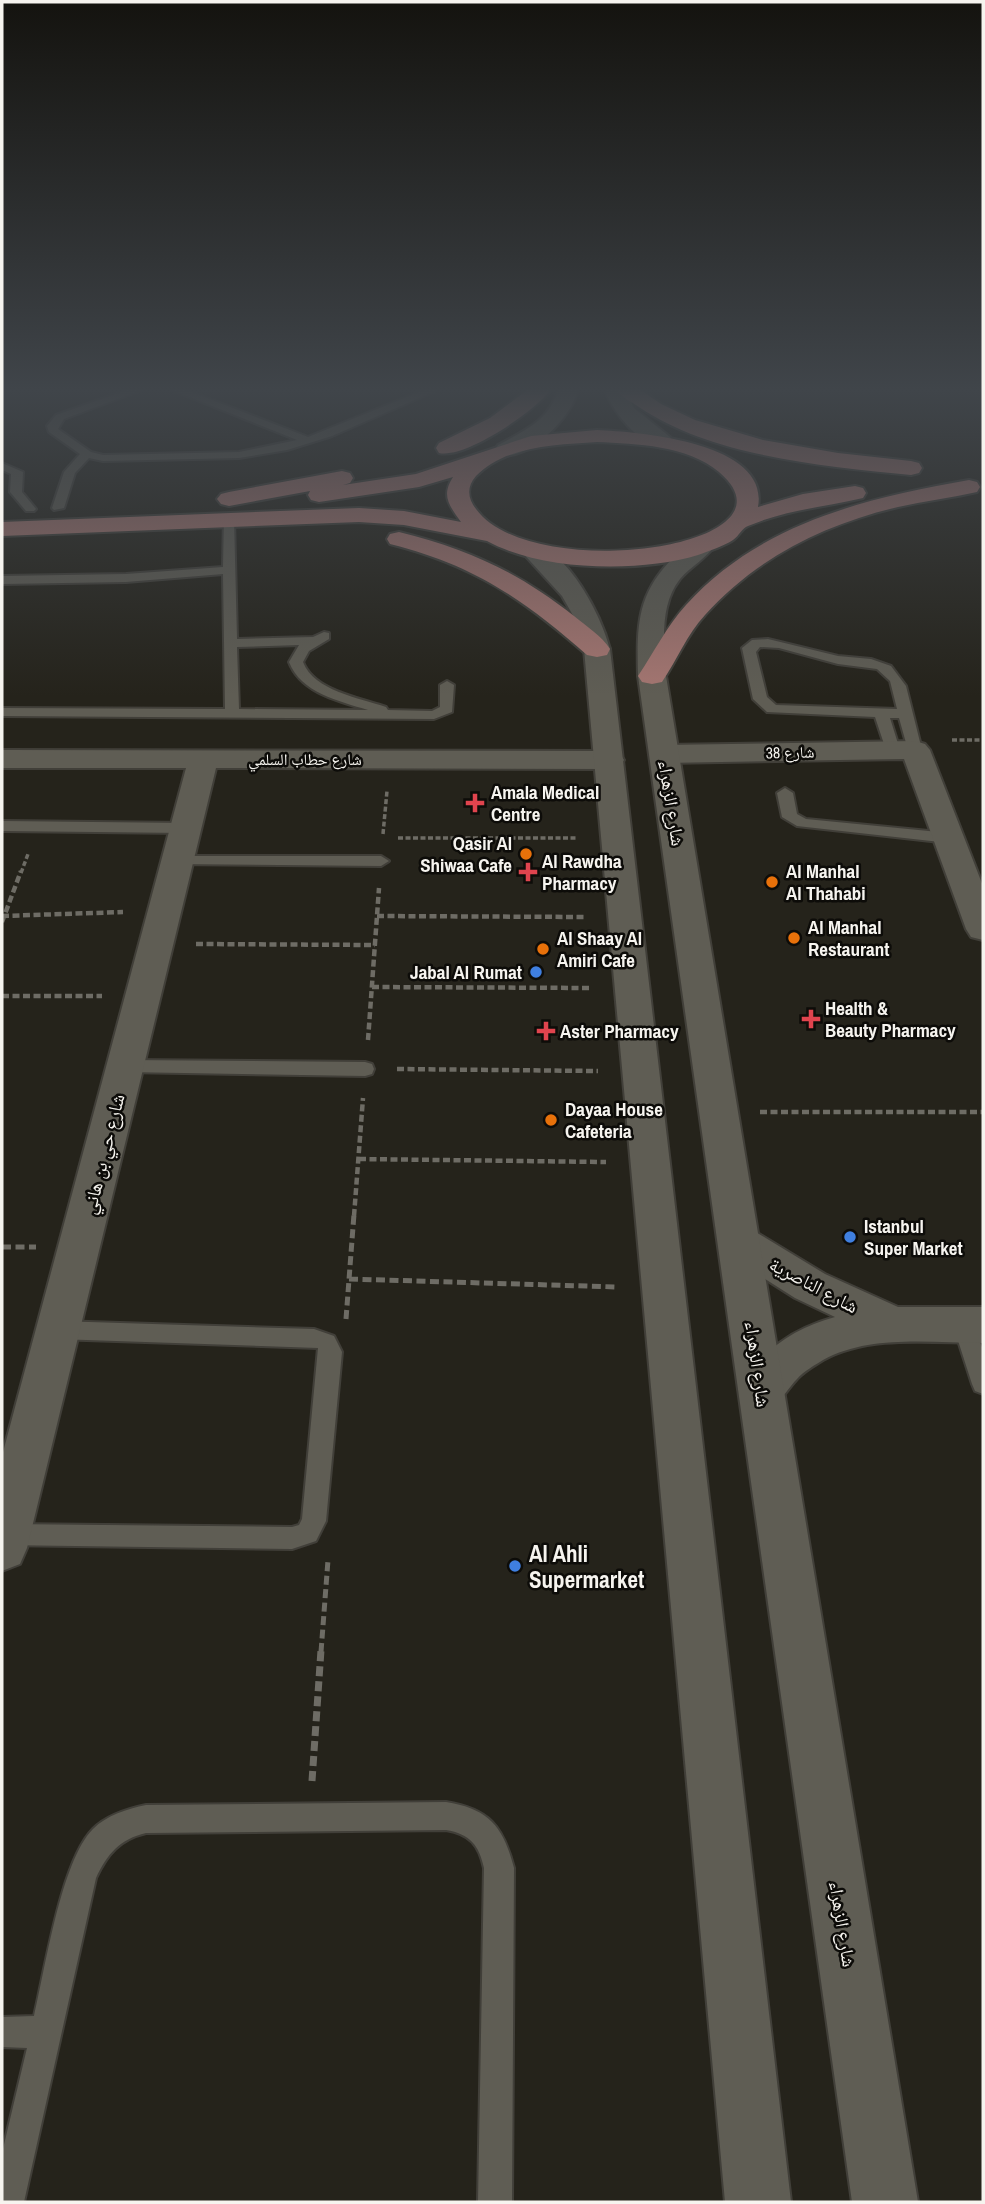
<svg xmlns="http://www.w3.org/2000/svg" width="985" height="2204" font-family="'Archivo Narrow','Noto Naskh Arabic',sans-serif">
  <rect width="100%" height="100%" fill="#25231b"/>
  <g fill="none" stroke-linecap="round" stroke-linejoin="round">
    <g stroke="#413f39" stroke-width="4">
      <path id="service" d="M133,388H147L64,419L58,429L91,452L103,455L239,452L297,440L167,388H181L308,437L429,388H442L332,436L287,450L239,458L103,461L89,458L75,473L64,508L54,510L52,508L64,472L80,454L49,432L47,426L56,415Z
        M2,463L23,472L22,492L36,509L34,511H26L10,492L11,474L2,470Z
        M224,516L234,519L237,639L313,637L324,632L329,633V639L309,651L303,662C314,691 360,698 386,707L388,710L432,711L440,707V685L447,681L454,685L452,712L434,719L2,716V708L225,709L223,574L126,582L2,584V576L126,574L223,567ZM299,645L289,662C301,693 339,701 368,710L239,709L237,647Z
        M768,639L838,656L871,659L891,666L906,686L922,750L920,753H910L908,750L899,718H890L900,750L893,754L886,750L875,717L767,712L753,699L742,648L752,640ZM760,647L779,648L838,664L877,669L890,681L897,709L776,705L767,697L756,652Z
        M785,788L793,793L797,814L806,819L949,833L957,838L949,843L797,826L782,817L777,793Z
        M2,821L186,823L194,828L186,833L2,831Z
        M177,856H381L389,861L381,866L171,864L169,861Z
        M125,1060L365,1062L372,1064L374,1069L372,1074L365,1076L125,1072L118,1071L116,1066L118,1061Z
        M964,1316L972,1319L983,1350V1394L975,1391L972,1384L953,1325L956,1319Z
        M57,1321L314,1329L334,1336L342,1352L326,1521L316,1541L292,1549L2,1545V1525L6,1524L292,1527L299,1525L302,1519L318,1348L57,1339L49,1336L46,1330L49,1324Z
        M446,1802C489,1809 503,1826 514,1868L512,2202H478L484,1868C479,1845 470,1834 446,1830L146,1833C120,1839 107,1854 96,1878L24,2202H2V2153L27,2048L2,2047V2017L34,2016C45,1970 61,1861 93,1829C107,1815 127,1809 146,1805Z"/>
    </g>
    <g stroke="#413f39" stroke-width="4">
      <path id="minor" d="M915,741L925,744L930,750L983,886V940L971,937L966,929L904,759L664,763L654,760L649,754L654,748L664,745Z
        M2,750L609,751L620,754L624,760L620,766L609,769L216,768L27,1548L20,1564L2,1571V1456L186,768H2Z
        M739,1226L754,1231L825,1274L898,1307H983V1343C932,1343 870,1334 823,1360C815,1365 804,1371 797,1379C778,1399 779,1415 747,1404L740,1390C760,1350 793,1329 835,1317L795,1298L724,1253L718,1242L724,1231Z"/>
    </g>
    <g stroke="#413f39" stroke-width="4">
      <path id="secondary" d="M558,388H578C574,416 528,462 498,455L495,450L498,445C524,431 552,419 558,388Z
        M604,388H624L634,408L670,437L673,442L670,447C644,453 611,410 604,388Z
        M704,537L713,539L716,544C707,558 691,566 680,579C659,605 664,645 666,676L918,2202H852L638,676C637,627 636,595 673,558C682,549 692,540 704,537Z
        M532,543C569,552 601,615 610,649L791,2202H725L584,649L575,619L562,596L520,550L523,545Z"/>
    </g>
    <g stroke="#413f39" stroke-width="4">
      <path id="primary" d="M530,388H552C537,410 466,459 439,453L436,448L439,443L490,418Z
        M614,388H638L661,404L695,420L763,440L838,453L911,461L919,463L922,468L919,473L911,475C824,466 713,457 639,407C631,402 620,396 614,388Z
        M597,430C639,432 770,442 758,507L803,494L855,486L863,488L866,493L863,498C825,507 785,510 748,526C742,528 739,536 733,540C724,546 709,551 698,555C639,573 542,571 487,541L404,525L359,522L2,536V522L359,508L404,511L461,522C449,505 441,496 453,477L419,487L319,502L311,500L308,495L310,491L229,506L221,504L217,499L221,494L229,492L342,471L350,473L353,478L350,483L343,485L416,474L531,436ZM597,442C637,444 687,445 719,472C809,548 531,585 476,509C468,499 466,487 476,476C506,445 557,445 597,442Z
        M969,480L977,482L980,487L977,492C951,498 924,501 898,507C825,524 756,558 705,615C687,634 677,660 662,682L652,684L642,682L638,676C654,652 667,626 686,605C759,524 865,498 969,480Z
        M399,532C468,549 518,572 574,616C586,626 602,636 610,649L607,655L597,657L587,655C523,599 474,565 390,544L387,539L390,534Z"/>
    </g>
    <path stroke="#6e6c65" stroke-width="3.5" stroke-dasharray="5 2.5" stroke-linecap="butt" d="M952,740H983
      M383,834L387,791
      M398,838H578
      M21,873L28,854"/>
    <path stroke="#6e6c65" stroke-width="4.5" stroke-dasharray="7 3.5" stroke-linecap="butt" d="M2,916L123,912
      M377,916L586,917
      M2,922L21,871
      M196,944L375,945
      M372,987L591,988
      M2,996H102
      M368,1040L379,888
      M397,1069L598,1071
      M760,1112H983
      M359,1159L606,1162
      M354,1216L363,1098"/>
    <path stroke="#6e6c65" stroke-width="5" stroke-dasharray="9 4.5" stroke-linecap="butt" d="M2,1247H36
      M349,1279L618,1287
      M346,1319L354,1214
      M321,1652L328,1560"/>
    <path stroke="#6e6c65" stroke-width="7" stroke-dasharray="10 5" stroke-linecap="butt" d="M312,1781L321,1650"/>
    <use href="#service" fill="#5f5d54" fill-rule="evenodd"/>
    <use href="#minor" fill="#5f5d54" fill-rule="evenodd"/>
    <use href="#secondary" fill="#5f5d54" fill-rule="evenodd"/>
    <use href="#primary" fill="#a57671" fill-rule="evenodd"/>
  </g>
  <linearGradient id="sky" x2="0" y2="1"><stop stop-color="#14130f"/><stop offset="0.56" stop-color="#40454a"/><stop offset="1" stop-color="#40454a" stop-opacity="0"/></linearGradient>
  <rect width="985" height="696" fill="url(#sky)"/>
  <g fill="#e0444e" stroke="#0d0c09" stroke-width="2.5">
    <path d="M471.5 792.5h7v7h7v7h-7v7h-7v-7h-7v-7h7z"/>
    <path d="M524.5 861.5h7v7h7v7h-7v7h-7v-7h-7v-7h7z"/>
    <path d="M807.5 1008.5h7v7h7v7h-7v7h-7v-7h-7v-7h7z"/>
    <path d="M542.5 1020.5h7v7h7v7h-7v7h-7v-7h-7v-7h7z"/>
  </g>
  <g fill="#e8710a" stroke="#0d0c09" stroke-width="2.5">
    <circle cx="526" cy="854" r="7"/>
    <circle cx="772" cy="882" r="7"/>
    <circle cx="794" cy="938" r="7"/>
    <circle cx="543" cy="949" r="7"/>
    <circle cx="551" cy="1120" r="7"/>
  </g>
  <g fill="#3f7fe0" stroke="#0d0c09" stroke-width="2.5">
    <circle cx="536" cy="972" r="7"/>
    <circle cx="850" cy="1237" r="7"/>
    <circle cx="515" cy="1566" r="7"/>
  </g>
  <g text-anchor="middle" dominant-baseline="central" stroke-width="5" stroke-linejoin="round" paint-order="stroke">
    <g font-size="16" fill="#f6f4ef" stroke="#0d0c09">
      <text transform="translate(790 752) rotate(-1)">شارع 38</text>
      <text x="305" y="759">شارع حطاب السلمي</text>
    </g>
    <g font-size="19" font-weight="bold" fill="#f6f4ef" stroke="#0d0c09" text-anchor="start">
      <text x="491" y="792">Amala Medical<tspan x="491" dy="22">Centre</tspan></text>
      <text x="512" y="843" text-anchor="end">Qasir Al<tspan x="512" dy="22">Shiwaa Cafe</tspan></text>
      <text x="542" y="861">Al Rawdha<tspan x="542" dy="22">Pharmacy</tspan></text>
      <text x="786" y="871">Al Manhal<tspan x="786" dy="22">Al Thahabi</tspan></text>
      <text x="808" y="927">Al Manhal<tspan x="808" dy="22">Restaurant</tspan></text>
      <text x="557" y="938">Al Shaay Al<tspan x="557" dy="22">Amiri Cafe</tspan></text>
      <text x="522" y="972" text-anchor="end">Jabal Al Rumat</text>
      <text x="825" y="1008">Health &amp;<tspan x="825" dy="22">Beauty Pharmacy</tspan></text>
      <text x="560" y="1031">Aster Pharmacy</text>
      <text x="565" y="1109">Dayaa House<tspan x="565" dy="22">Cafeteria</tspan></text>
      <text x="864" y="1226">Istanbul<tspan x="864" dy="22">Super Market</tspan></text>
    </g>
    <g font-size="19" fill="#f6f4ef" stroke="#0d0c09">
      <text transform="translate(672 803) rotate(81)">شارع الزهراء</text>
      <text transform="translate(103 1154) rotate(-76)">شارع حي بن هاني</text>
      <text transform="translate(814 1285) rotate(28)">شارع الناصرية</text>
      <text transform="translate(758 1364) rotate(82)">شارع الزهراء</text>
      <text transform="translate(843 1924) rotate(81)">شارع الزهراء</text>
    </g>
    <g font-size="23" font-weight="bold" fill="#f6f4ef" stroke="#0d0c09" text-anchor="start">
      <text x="529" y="1553">Al Ahli<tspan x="529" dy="26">Supermarket</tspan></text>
    </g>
  </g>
  <rect width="985" height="2204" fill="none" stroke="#f6f4ef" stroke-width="7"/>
</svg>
